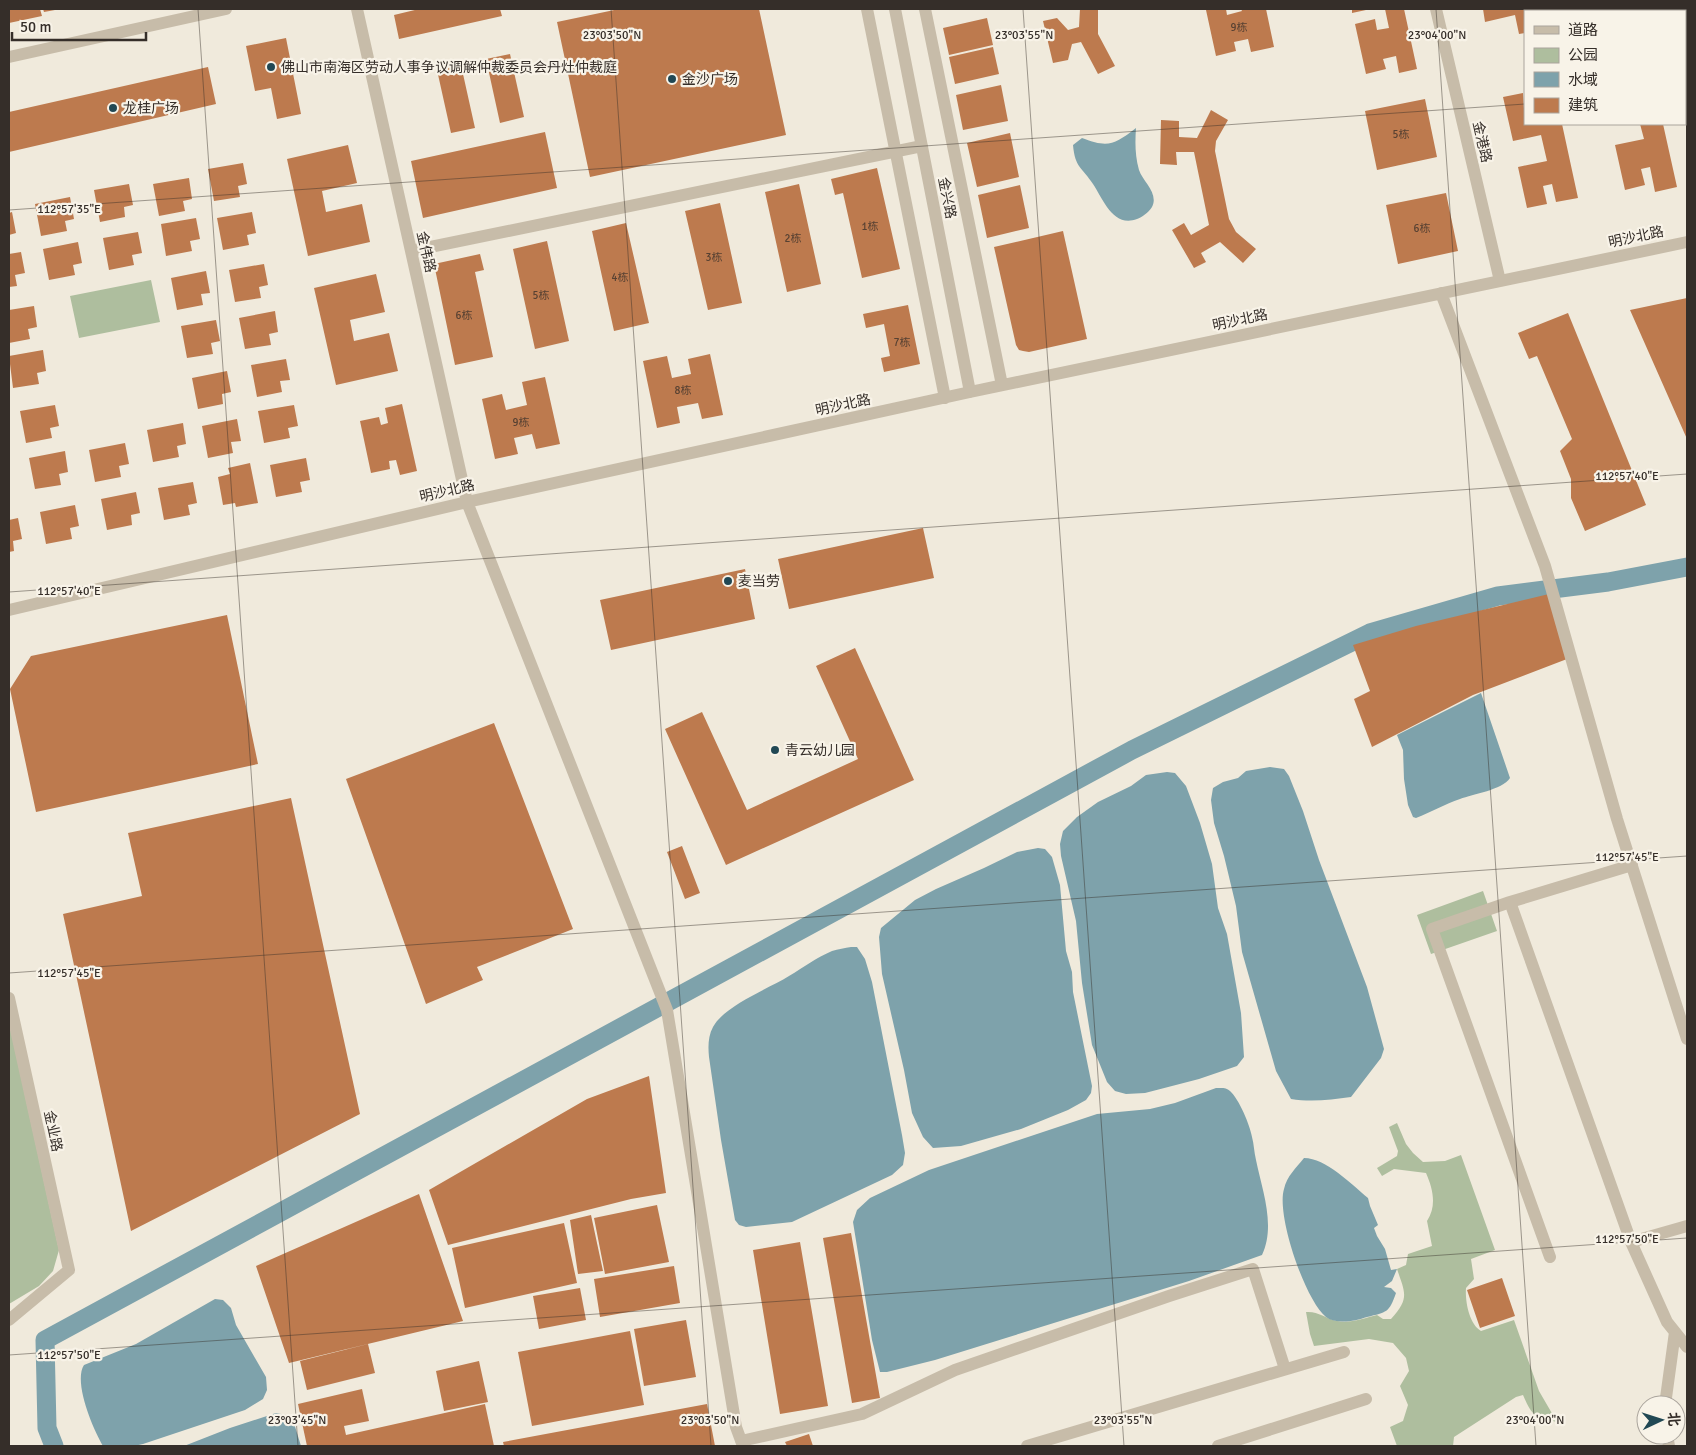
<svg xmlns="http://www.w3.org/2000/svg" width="1696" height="1455" font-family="Signika,'Noto Sans SC',sans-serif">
  <rect width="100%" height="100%" fill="#f0eadc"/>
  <path fill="#aebe9e" d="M151,280L160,322L79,338L70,296Z
    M1483,891L1497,931L1431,954L1417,915Z
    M9,1022L59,1250L53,1271L39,1286L9,1304Z
    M1397,1123L1406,1144L1413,1153L1423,1162L1445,1161L1461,1155L1495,1250L1471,1259L1474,1279L1466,1288C1465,1301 1469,1324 1481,1331L1514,1320L1539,1391L1557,1422C1534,1417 1532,1416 1523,1395L1516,1397L1454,1437L1453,1446H1397L1390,1427L1403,1421L1408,1405L1400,1386L1409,1371L1406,1358L1393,1343L1369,1339L1314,1346L1310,1334L1306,1312C1318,1311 1325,1318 1337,1321C1349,1324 1365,1318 1377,1315L1383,1319H1391C1410,1298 1405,1293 1397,1269L1406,1265L1408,1254L1432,1246L1427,1221C1437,1206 1433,1189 1426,1173L1394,1169L1382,1176L1377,1168L1397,1156L1398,1151L1389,1127Z"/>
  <path fill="#7ea2ab" d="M1136,128C1135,142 1135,156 1139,170C1143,182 1159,193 1152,207C1148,213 1142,217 1137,219C1113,228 1103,199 1093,184C1082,167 1075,168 1073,145L1082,138C1108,148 1114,145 1136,128Z
    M1481,693L1510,778C1502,790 1473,794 1460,799C1445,804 1431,812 1416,818L1413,817L1408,805L1404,779L1403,750L1397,735Z
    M1270,767L1284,769L1289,776L1303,811L1319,860L1367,987L1384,1049L1381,1058L1351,1097C1331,1100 1310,1102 1291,1099L1276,1071L1242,952L1236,906L1224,856L1214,823L1211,800L1213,788L1223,782L1238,778L1246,771Z
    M1167,772L1175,773L1186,786L1200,823L1212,864L1218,908L1227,934L1241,1013L1244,1057L1237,1066L1199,1079L1145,1093L1126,1094L1115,1091L1107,1082L1092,1045L1082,983L1076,921L1061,856L1060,844L1063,831L1077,817L1098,802L1131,786L1146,775Z
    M1038,848L1045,849L1052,857L1060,885L1066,951L1072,972L1073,992L1092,1086L1091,1093L1086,1100L1068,1110L1021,1129L961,1146L933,1148L923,1137L912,1113L904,1070L882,974L879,937L881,928L915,900L936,889L984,868L1017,852Z
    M851,947H857L865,959L872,982L902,1135L905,1153L903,1165L892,1175L792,1222L746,1227L739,1225L735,1220L721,1140L709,1057C708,1047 708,1036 713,1027C725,1005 768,989 789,976C804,967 816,958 832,951C838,949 845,948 851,947Z
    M1216,1088C1221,1088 1226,1087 1230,1091C1239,1099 1250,1125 1252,1137C1254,1144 1254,1152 1256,1160C1262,1190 1276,1225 1262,1255L1189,1281L935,1360L887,1372H880L872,1340L853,1222L857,1210L870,1198L929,1170L1097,1114L1150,1109L1175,1103Z
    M1304,1158C1326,1158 1351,1184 1368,1198L1370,1206L1378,1225L1374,1228L1377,1236L1385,1249L1391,1270L1397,1269L1392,1281L1384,1287L1391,1288L1396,1293C1389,1313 1387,1312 1367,1317C1355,1321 1337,1325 1326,1317C1305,1300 1276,1215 1284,1189C1287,1176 1296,1168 1304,1158Z
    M215,1299L223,1300L231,1308L236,1325L266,1377L267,1390L263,1399L245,1410L143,1444L134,1446H103C93,1429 73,1382 84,1365L136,1344Z
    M276,1413L286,1415L293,1420L301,1446H184L230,1428Z"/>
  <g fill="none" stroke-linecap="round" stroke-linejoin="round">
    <path stroke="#7ea2ab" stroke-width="19" d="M54,1446L47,1428L45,1340L1132,750L1370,633L1498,596L1608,582L1687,567"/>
  </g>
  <path fill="#bd7a4e" d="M9,9H40L42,16L9,23Z
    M43,9H55V10L44,12Z
    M419,9H500L502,16L399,39L394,15Z
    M619,9H759L786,135L590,177L557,22Z
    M1080,9H1098V34L1115,66L1098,74L1081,42L1072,44L1068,60L1053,63L1043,21L1057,18L1068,30L1079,27Z
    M1212,9H1226L1227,15L1242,11L1241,9H1266L1274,47L1251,52L1248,39L1234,42L1236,51L1216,56L1206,10Z
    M1352,9H1366V10L1352,13Z
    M1385,9H1404L1417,69L1399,73L1396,56L1383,59L1386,69L1366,74L1355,24L1375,19L1377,30L1389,28Z
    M1483,9H1538V11H1525V33L1519,34L1515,15L1485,22Z
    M987,18L993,45L949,55L943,28Z
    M286,38L301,114L277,119L271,88L255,91L246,46Z
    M993,47L999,74L955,84L949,57Z
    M510,54L524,117L500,123L486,59Z
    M461,65L475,128L451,133L437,70Z
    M208,67L216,104L9,152V112Z
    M1001,85L1008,121L963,130L956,95Z
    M1523,93L1525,124H1562L1578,198L1556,202L1552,184L1543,186L1547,204L1527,208L1518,167L1547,161L1541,135L1513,141L1503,97Z
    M1425,99L1437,157L1377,170L1365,111Z
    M1211,110L1228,120L1216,141L1215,151L1229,219L1236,232L1256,249L1243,263L1220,242L1201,253L1206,262L1194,268L1172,230L1184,223L1191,235L1209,225L1194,152H1176L1177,165L1160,164L1161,120L1179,121V137L1197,138Z
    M1640,124H1663L1677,187L1655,192L1650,167L1641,169L1645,185L1625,190L1615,145L1644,139Z
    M545,132L557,188L423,218L411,161Z
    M1010,133L1019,177L977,187L967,143Z
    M348,145L357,183L322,191L326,212L362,204L370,242L308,256L287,159Z
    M243,163L247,184L238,186L240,197L214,201L208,169Z
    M877,168L900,269L862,278L843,193L835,195L831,179Z
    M189,178L192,199L183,201L185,211L159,216L153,184Z
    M129,184L133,205L124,207L125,217L100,222L94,190Z
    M799,184L821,284L787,292L765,192Z
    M1020,185L1029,228L987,238L978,195Z
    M1446,193L1458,251L1398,264L1386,205Z
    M70,197L74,219L65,221L67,231L41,236L35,204Z
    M720,203L742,303L708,310L685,211Z
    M12,212L16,233L9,235V213Z
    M252,212L256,233L247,235L249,245L223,250L217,218Z
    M196,218L200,239L190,241L192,251L166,256L161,224Z
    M626,223L649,323L614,331L592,231Z
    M1063,231L1087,339L1029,352L1023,351L1019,350L1016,345L994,247Z
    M138,232L142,253L132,255L134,265L109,270L103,238Z
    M547,241L569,341L535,349L513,249Z
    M78,242L82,263L73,265L75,275L49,280L43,249Z
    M21,252L25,273L15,275L17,286L9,287V254Z
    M480,254L484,270L475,272L493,357L455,365L434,264Z
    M264,264L268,285L259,287L261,298L235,302L229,270Z
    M206,271L210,293L201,294L203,305L177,310L171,278Z
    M376,274L385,312L350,320L354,341L389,333L398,371L336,385L314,288Z
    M1687,298V439L1630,310Z
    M908,305L920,364L884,372L881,358L890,356L884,324L866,328L863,314Z
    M34,306L37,327L28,329L30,339L9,343V310Z
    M275,311L278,332L269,334L271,345L245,349L239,318Z
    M1568,313L1646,505L1585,531L1571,498V479L1560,451L1572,439L1537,356L1529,359L1518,333Z
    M216,320L220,341L211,343L213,354L187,358L181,326Z
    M43,350L46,371L37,373L39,384L13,388L9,356Z
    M710,354L723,415L702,419L698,403L677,407L680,423L657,428L643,361L667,356L672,378L691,374L688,359Z
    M286,359L290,380L280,381L282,392L257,397L251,365Z
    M227,371L231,392L222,394L223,404L198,409L192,378Z
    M545,377L560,444L536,449L532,434L514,438L518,454L495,459L482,399L502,394L506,410L527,405L522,382Z
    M402,404L417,471L400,475L396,460L389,461L390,469L371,473L360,421L379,417L381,425L388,423L385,408Z
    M55,405L59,426L50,428L52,438L26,443L20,411Z
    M294,405L298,426L288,428L290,438L264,443L258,411Z
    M237,419L241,441L231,442L233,453L208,458L202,426Z
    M183,423L186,444L177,446L179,457L153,462L147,430Z
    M125,443L129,464L119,466L121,477L95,482L89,450Z
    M65,451L68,472L59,474L61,485L35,489L29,458Z
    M306,458L310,480L300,482L302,492L276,497L270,465Z
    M250,463L258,503L236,507L235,503L223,505L218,477L230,474L228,468Z
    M193,482L197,503L188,505L190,515L164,520L158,488Z
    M136,492L140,513L131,515L132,525L107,530L101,499Z
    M75,505L79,526L70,528L72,539L46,544L40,512Z
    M18,518L22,539L13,541L14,551L9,552V520Z
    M923,528L934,578L789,609L778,559Z
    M745,569L755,619L611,650L600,600Z
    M1549,594L1567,659L1473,695L1372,747L1354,699L1370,691L1353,645L1416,626Z
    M227,615L258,764L36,812L10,689L31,656Z
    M855,648L914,780L726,865L665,729L702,712L747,810L858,759L816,666Z
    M494,723L573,929L477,967L483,980L426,1004L346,779Z
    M291,798L360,1114L131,1231L63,914L142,896L128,833Z
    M682,846L700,893L685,899L667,852Z
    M649,1076L666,1193L631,1199L448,1245L429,1190L587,1099Z
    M419,1194L463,1321L289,1363L256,1266Z
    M657,1205L669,1262L605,1274L594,1218Z
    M591,1215L603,1271L578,1274L570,1220Z
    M564,1223L577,1283L465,1308L452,1248Z
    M851,1233L880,1398L852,1403L823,1238Z
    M800,1242L828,1406L780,1414L753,1250Z
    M674,1266L680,1303L600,1317L594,1279Z
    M1502,1278L1515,1316L1480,1328L1467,1290Z
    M580,1288L586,1320L539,1329L533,1296Z
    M686,1320L696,1377L644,1386L634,1329Z
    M630,1331L644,1405L532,1426L518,1352Z
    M368,1344L375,1373L307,1390L300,1361Z
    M479,1361L488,1402L444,1411L436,1371Z
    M362,1389L369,1421L344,1426L346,1435L485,1404L494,1446H307L298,1404Z
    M707,1404L715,1446H504L503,1442Z
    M809,1434L813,1446H787L785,1442Z"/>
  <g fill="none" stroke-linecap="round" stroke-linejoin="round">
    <path stroke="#c7bca9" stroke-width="12" d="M357,9L467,502L667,1010L736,1427L743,1446
      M867,9L945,398
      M895,9L970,392
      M925,9L1002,385
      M1436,9L1500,281
      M9,57L226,9
      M411,251L922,146
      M1441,293L1545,566L1617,819L1687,1039
      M9,610L467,502L970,392L1687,242
      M1510,902L1631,1242L1667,1322L1687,1347
      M9,998L69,1270L9,1320
      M1631,1242L1687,1226
      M1550,1257L1432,929L1510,902L1632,865
      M1665,1405L1675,1332
      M1667,1435L1669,1446
      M741,1441L862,1414L955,1370L1169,1296L1253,1269L1285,1369
      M1027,1446L1344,1352
      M1218,1446L1366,1399"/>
  </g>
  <path fill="none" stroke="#352e29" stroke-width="1" stroke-opacity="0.45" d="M198,9L298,1446M611,9L711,1446M1023,9L1124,1446M1436,9L1536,1446M1685,93L1687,92M9,210L1525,104M9,592L1687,474M9,973L1687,856M9,1355L1687,1238"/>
  <g fill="#214854" stroke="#f8f3e8" stroke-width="2">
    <circle cx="271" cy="67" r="5"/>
    <circle cx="672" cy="79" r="5"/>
    <circle cx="113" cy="108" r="5"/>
    <circle cx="728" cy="581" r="5"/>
    <circle cx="775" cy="750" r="5"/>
  </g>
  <g text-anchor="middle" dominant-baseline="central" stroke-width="4.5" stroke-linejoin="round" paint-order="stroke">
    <g font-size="11" fill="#574132">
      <text x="1239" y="27">9栋</text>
      <text x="1401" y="134">5栋</text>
      <text x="870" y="226">1栋</text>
      <text x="1422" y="228">6栋</text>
      <text x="793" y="238">2栋</text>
      <text x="714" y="257">3栋</text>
      <text x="620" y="277">4栋</text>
      <text x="541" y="295">5栋</text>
      <text x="464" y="315">6栋</text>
      <text x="902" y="342">7栋</text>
      <text x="683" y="390">8栋</text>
      <text x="521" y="422">9栋</text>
    </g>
    <g font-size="14" fill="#352e29" stroke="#f8f3e8" text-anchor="start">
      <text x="281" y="67">佛山市南海区劳动人事争议调解仲裁委员会丹灶仲裁庭</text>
      <text x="682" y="79">金沙广场</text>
      <text x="123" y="108">龙桂广场</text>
      <text x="738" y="581">麦当劳</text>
      <text x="785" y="750">青云幼儿园</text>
    </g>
    <g font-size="14" fill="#352e29" stroke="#f8f3e8">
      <text transform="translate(1482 142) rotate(77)">金港路</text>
      <text transform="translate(947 198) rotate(79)">金兴路</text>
      <text transform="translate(1636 237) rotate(-12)">明沙北路</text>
      <text transform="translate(426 252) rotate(77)">金伟路</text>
      <text transform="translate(1240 320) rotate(-12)">明沙北路</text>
      <text transform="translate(843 405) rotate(-12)">明沙北路</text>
      <text transform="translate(447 491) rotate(-13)">明沙北路</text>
      <text transform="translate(53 1131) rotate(78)">金业路</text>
    </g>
  </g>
  <g font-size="12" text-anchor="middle" fill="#352e29" stroke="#f8f3e8" stroke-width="4.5" stroke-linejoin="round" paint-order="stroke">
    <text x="612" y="39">23°03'50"N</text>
    <text x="1024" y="39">23°03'55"N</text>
    <text x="1437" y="39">23°04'00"N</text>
    <text x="69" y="213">112°57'35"E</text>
    <text x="1627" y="480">112°57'40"E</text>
    <text x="69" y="595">112°57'40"E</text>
    <text x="1627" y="861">112°57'45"E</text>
    <text x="69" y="977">112°57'45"E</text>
    <text x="1627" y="1243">112°57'50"E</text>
    <text x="69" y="1359">112°57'50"E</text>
    <text x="297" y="1424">23°03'45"N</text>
    <text x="710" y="1424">23°03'50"N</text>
    <text x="1123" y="1424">23°03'55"N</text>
    <text x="1535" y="1424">23°04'00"N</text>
  </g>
  <rect width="1696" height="1455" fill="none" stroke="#352e29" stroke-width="20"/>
  <rect x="1524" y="10" width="162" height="115" fill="#f8f3e8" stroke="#aaa49c"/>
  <rect x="1534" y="26" width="25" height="8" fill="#c7bca9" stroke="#aaa49c"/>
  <text x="1568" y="35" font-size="15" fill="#352e29">道路</text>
  <rect x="1534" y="48" width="25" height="15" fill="#aebe9e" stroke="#aaa49c"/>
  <text x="1568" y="60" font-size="15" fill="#352e29">公园</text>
  <rect x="1534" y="72" width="25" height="15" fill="#7ea2ab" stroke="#aaa49c"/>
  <text x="1568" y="85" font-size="15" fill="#352e29">水域</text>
  <rect x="1534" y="98" width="25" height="15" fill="#bd7a4e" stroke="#aaa49c"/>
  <text x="1568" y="110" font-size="15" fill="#352e29">建筑</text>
  <g transform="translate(1661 1420) rotate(86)"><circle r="24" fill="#f8f3e8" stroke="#aaa49c"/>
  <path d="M0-4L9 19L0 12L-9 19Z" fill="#214854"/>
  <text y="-8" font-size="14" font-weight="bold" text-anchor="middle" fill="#352e29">北</text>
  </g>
  <path d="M12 32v8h134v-8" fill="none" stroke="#352e29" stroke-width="2.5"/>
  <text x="20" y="32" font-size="15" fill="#352e29" stroke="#f8f3e8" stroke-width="4" paint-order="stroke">50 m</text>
</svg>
